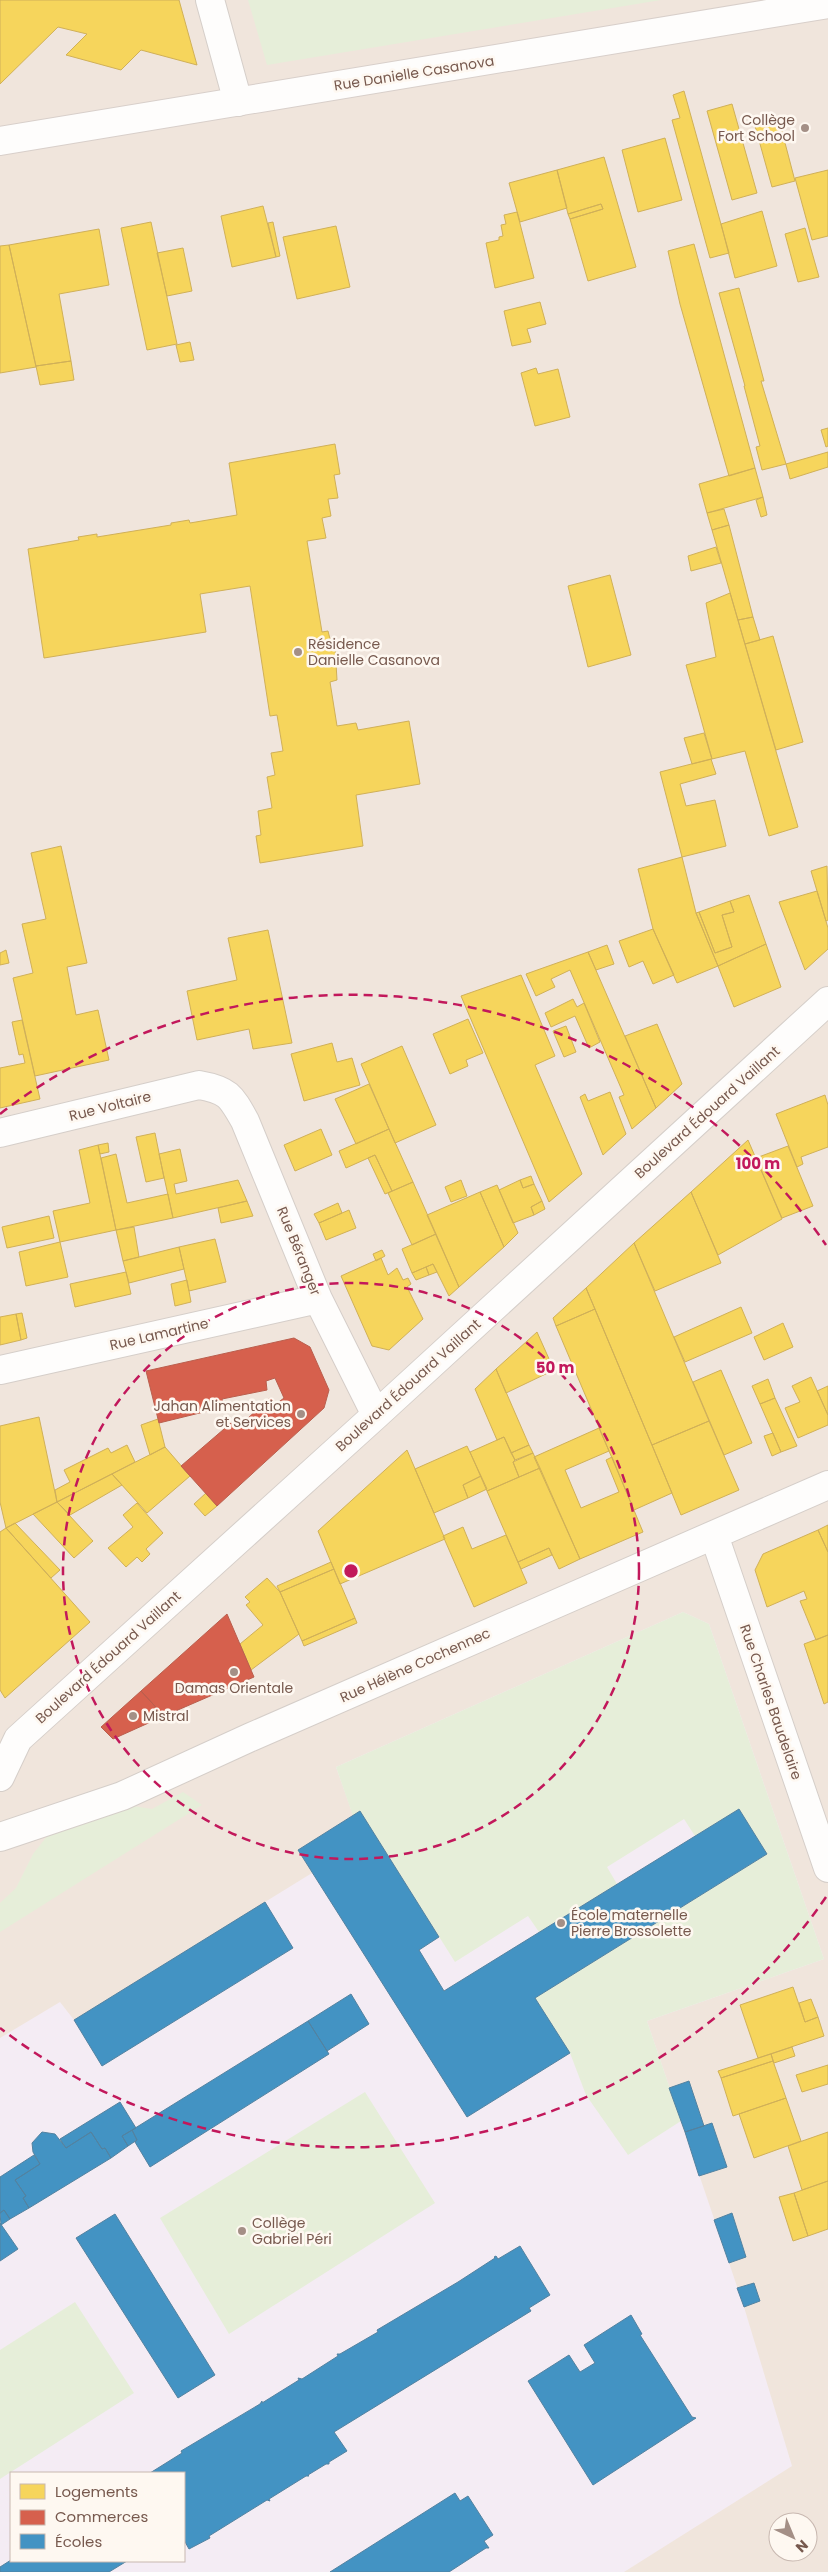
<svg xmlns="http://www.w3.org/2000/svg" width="828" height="2572" font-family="Poppins,sans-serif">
  <rect width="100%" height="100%" fill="#f8f3ee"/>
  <path fill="#f0e5dc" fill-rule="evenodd" d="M0,0H828V2572H0ZM11,2473H184V2561H11ZM778,2522H808V2552H778Z"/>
  <path fill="#f4ecf4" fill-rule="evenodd" d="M683,1612L709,1624L824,1959L647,2021L744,2307L792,2466L624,2572H0V2038L60,2002L74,2020L312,1873L298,1850L353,1815L336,1767ZM11,2473H184V2561H11Z"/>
  <path fill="#e6eed9" d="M248,0H661L267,65Z
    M683,1612L709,1624L824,1959L647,2021L681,2121L628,2155L586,2095L570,2053L535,1998L767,1854L739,1809L695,1836L684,1819L607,1867L617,1884L539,1932L528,1916L455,1962L360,1811L353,1816L336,1767Z
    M183,1792L202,1805L0,1932V1903L16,1888L33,1854L48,1835L127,1805L152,1809Z
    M365,2092L435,2203L229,2334L160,2218Z
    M75,2302L134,2393L0,2479V2350Z"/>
  <path fill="#f6d55c" stroke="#d0b058" d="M0,0H179L197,65L141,50L121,70L66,55L87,34L58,27L0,84Z
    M684,91L729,253L710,258L672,120L680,118L673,95Z
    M732,104L757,193L732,200L707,111Z
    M779,120L795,181L772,187L755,126Z
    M665,138L682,200L638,212L622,150Z
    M604,157L636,267L588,281L570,219L603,209L601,204L568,214L557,170Z
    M557,170L567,208L520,222L509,183Z
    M828,170V236L812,240L795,178Z
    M601,204L603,209L570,219L568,214Z
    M263,206L276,257L232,267L221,216Z
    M762,211L777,266L735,278L721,224Z
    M517,212L534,278L495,288L486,243L499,240V237L503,236L501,225L506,224L504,215Z
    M151,222L177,344L147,350L121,228Z
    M273,222L280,256L276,257L268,223Z
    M336,226L350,287L297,299L283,237Z
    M805,228L819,277L798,282L785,234Z
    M99,229L109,285L59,294L71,361L36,366L9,245Z
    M694,244L755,468L729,476L680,304L668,251Z
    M9,245L36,367L0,373V246Z
    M183,248L192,291L167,296L157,253Z
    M739,288L764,381H761L786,464L762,470L756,447L760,446L744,386H745L719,293Z
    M540,302L546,324L527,329L531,342L512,346L504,311Z
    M190,342L194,360L180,362L176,345Z
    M71,361L74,380L40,385L36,366Z
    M536,368L538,374L558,369L570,417L535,426L521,373Z
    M828,428V446L826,447L821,430Z
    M335,444L340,474L334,475L338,498L328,499L331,516L322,518L326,538L307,541L322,632L328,631L332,647H335L337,680L330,682L337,726L356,723L358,730L409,721L420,784L356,795L363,846L260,863L256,836L261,835L258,811L272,808L267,777L275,775L271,753L283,751L277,715L270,716L250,586L200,594L206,632L44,658L28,549L79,540L78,537L97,534V537L171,525V523L189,520L190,523L237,515L229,463Z
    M828,452V467L790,479L786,464Z
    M755,468L763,497L707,513L699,484Z
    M763,497L767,515L761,517L756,500Z
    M724,509L729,525L712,530L707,513Z
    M729,525L753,617L738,620L712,530Z
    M716,547L721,563L691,571L688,556Z
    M610,575L631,655L588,667L568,586Z
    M730,593L798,827L769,836L745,751L712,759L686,665L716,657L706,603Z
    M753,617L760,640L745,644L738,620Z
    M773,636L803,742L776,750L745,644Z
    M704,733L712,759L692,764L684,738Z
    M711,759L716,774L680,784L686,806L715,800L726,846L682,857L660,772Z
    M61,846L87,963L67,967L76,1015L98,1010L109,1060L35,1076L13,978L33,973L22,924L46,919L31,853Z
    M682,857L696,913L718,966L677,983L653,929L638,869Z
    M827,866L828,920L826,921L811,871Z
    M817,891L828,928V949L805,970L779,902Z
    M749,895L766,944L718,966L696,913L699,912L715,953L732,947L722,915L734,912L730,901Z
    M730,901L734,912L722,915L732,947L715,953L699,912Z
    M653,929L674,975L653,984L643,961L629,967L619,941Z
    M268,930L292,1043L253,1049L249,1029L197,1040L187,991L237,980L228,938Z
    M766,944L781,987L734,1007L718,966Z
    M607,945L614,964L596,970L588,952Z
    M6,950L9,963L0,965V953Z
    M588,952L656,1108L632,1129L619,1097L624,1095L570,970L551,979L555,987L536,996L526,974Z
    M521,975L555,1056L535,1065L582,1174L549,1202L461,996Z
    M573,999L577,1007L584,1003L600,1042L589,1048L575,1016L551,1027L545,1013Z
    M468,1019L483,1053L466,1060L468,1066L450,1074L433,1034Z
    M22,1020L40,1099L0,1108V1068L25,1063L23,1054L19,1055L12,1022Z
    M657,1024L682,1084L656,1108L625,1036Z
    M566,1026L576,1052L564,1057L553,1031Z
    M332,1043L337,1062L352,1058L360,1085L304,1101L291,1054Z
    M402,1046L436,1125L395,1143L361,1064Z
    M369,1084L389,1129L356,1144L335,1099Z
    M610,1092L626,1134L603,1155L580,1097L585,1094L588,1101Z
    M825,1095L828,1105V1147L801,1157L803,1164L797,1167L776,1114Z
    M321,1129L332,1155L295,1171L284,1145Z
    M389,1129L413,1182L392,1191L375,1155L346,1168L339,1151Z
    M155,1133L164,1178L146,1182L136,1137Z
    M748,1140L782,1219L718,1255L691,1192Z
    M108,1143L109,1152L100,1154L98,1145Z
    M98,1145L116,1230L60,1242L53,1211L90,1203L79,1150Z
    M788,1146L813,1206L782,1218L756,1158Z
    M180,1149L187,1181L174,1184L176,1194L238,1180L247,1201L173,1218L159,1154Z
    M116,1154L127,1203L168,1194L173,1218L116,1230L101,1158Z
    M375,1155L392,1191L385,1194L368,1158Z
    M531,1176L534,1184L523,1188L520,1180Z
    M461,1180L467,1196L451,1202L445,1187Z
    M520,1180L523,1188L534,1184L542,1201L531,1207L534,1215L513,1223L499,1190Z
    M413,1182L436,1234L412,1245L388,1193Z
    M497,1185L518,1233L504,1247L480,1192Z
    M480,1192L504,1247L459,1287L427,1215Z
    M691,1192L721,1263L655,1291L634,1243Z
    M247,1201L253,1216L221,1223L218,1208Z
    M542,1201L545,1209L534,1215L531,1207Z
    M338,1203L342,1213L319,1223L314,1214Z
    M349,1210L356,1228L326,1240L319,1223Z
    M49,1216L54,1238L7,1248L2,1227Z
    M134,1227L139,1257L123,1261L116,1230Z
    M436,1234L459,1287L449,1296L433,1264L412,1273L402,1249Z
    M215,1239L226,1282L189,1291L179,1247Z
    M60,1242L68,1277L26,1286L19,1252Z
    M634,1243L709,1421L652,1445L586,1288Z
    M179,1247L184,1269L129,1283L123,1261Z
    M382,1250L385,1256L376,1261L373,1254Z
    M381,1258L388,1275L397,1268L403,1280L408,1278L411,1284L407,1287L423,1319L389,1350L372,1346L341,1276Z
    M433,1264L437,1272L429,1275L426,1267Z
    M426,1267L429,1275L416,1280L412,1273Z
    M126,1272L131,1294L75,1307L70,1284Z
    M187,1280L191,1302L175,1306L171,1284Z
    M586,1288L595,1309L556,1326L553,1318Z
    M741,1307L752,1333L685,1362L674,1337Z
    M595,1309L672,1493L634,1510L556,1326Z
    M22,1313L27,1338L21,1340L16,1314Z
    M16,1314L21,1340L0,1345V1317Z
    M783,1323L793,1347L764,1360L754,1337Z
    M537,1332L554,1370L506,1393L496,1369Z
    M496,1369L529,1445L511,1453L504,1437L497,1440L475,1389Z
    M721,1370L752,1443L724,1455L693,1382Z
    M811,1377L828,1415V1425L798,1438L785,1408L800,1402L792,1386Z
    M768,1379L775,1398L760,1404L752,1386Z
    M828,1386V1415L817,1391Z
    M775,1398L797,1446L781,1452L760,1404Z
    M39,1417L57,1502L6,1528L0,1502V1426Z
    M158,1419L165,1447L150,1455L141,1425Z
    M709,1421L739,1490L681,1515L652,1445Z
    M599,1428L609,1451L565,1470L581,1508L619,1492L606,1460L612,1457L643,1532L580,1559L534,1457Z
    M773,1433L781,1452L772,1456L764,1436Z
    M504,1437L515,1460L513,1462L519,1477L487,1491L470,1452Z
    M127,1445L135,1462L57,1502L55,1490L70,1482L64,1470L108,1448L111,1453Z
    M529,1445L533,1453L515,1460L511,1453Z
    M467,1446L481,1476L463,1485L468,1498L434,1513L415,1469Z
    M165,1447L190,1476L147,1513L112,1474Z
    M407,1450L445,1539L340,1584L318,1531Z
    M533,1453L540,1468L519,1477L513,1462Z
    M540,1468L580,1559L559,1569L549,1548L518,1562L487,1491Z
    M112,1474L122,1485L70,1515L57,1502Z
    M481,1476L487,1489L468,1498L463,1485Z
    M206,1493L217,1506L205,1516L194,1504Z
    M57,1502L93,1541L74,1558L33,1514Z
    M137,1503L163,1533L146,1549L150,1554L142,1562L137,1557L126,1567L108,1548L133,1527L123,1515Z
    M15,1523L60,1570L51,1578L6,1528Z
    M828,1525V1552L818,1530Z
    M463,1527L472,1549L506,1535L527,1583L474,1607L443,1536Z
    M6,1528L90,1622L5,1698L0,1690V1532Z
    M818,1530L828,1552V1635L816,1640L800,1601L807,1599L804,1591L767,1607L755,1570L763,1554Z
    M549,1548L552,1555L521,1569L518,1562Z
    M331,1562L334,1569L280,1592L277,1586Z
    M334,1569L355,1618L302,1641L280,1592Z
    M267,1578L280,1592L299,1634L251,1670L240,1644L263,1625L246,1605L250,1602L245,1597Z
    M355,1618L357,1623L304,1646L302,1641Z
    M828,1635V1702L824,1704L804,1644Z
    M793,1987L805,2022L818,2017L824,2036L758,2058L740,2005Z
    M811,1999L818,2017L805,2022L799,2003Z
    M792,2047L795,2056L774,2063L771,2054Z
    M771,2054L773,2061L721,2078L718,2071Z
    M773,2061L786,2098L733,2116L721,2078Z
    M828,2065V2084L802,2092L796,2075Z
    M786,2098L801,2141L754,2158L739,2114Z
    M828,2132V2181L802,2190L788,2146Z
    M828,2181V2229L808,2236L794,2193Z
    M794,2193L808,2236L793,2241L779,2197Z"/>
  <path fill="#d6604d" stroke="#ba5e4d" d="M294,1338L310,1347L329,1390L324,1408L217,1506L181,1466L231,1423L236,1429L270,1398L276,1404L284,1398L275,1378L266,1381L267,1390L222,1399L224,1407L159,1423L146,1371Z
    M227,1614L254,1677L164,1716L141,1691Z
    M141,1691L164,1716L113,1739L101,1727Z"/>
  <path fill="#4393c3" stroke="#5382a0" d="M739,1809L767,1854L535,1998L570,2053L467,2117L298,1850L360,1811L439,1937L419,1950L444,1991Z
    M265,1902L293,1948L102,2066L74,2020Z
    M351,1994L369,2024L327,2051L308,2021Z
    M308,2021L329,2054L150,2167L135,2142L137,2140L132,2130Z
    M689,2081L704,2126L685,2132L669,2088Z
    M120,2102L136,2128L122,2136L128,2146L111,2158L105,2148L102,2149L91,2132L66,2148L60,2139Z
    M712,2123L727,2167L699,2176L685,2132Z
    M132,2130L137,2140L128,2146L122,2136Z
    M42,2132L55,2134L66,2148L91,2132L102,2149L105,2148L111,2158L29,2208L23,2198L26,2196L15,2180L40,2164L33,2152L32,2143Z
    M34,2155L40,2164L15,2180L26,2196L23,2198L29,2208L10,2219L4,2210L0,2213V2177Z
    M4,2210L10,2219L1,2225L0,2213Z
    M732,2213L746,2257L729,2263L714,2220Z
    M115,2214L215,2375L178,2398L76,2238Z
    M0,2223L18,2249L0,2261Z
    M520,2246L550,2295L529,2308L531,2311L334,2432L347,2451L329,2462V2464H326L308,2475L309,2476H306L269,2499L270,2501L267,2500L209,2536L210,2538L189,2549L184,2540V2473H150L182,2453L181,2451L260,2404L262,2401V2403L299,2380L298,2378L302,2379L338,2356L337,2354H340L378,2332L377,2330L458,2282L495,2258L494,2257L496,2256L498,2259Z
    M754,2283L760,2301L744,2307L737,2288Z
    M631,2315L642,2334L640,2335L692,2417L696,2418L593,2485L528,2381L569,2355L580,2372L595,2363L584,2345Z
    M455,2493L460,2501L468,2496L493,2535L484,2541L489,2548H486L449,2572H330Z
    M11,2560V2561H127L109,2572H0V2567Z"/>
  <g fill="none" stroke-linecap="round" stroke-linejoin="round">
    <g stroke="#d5cec9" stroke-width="30">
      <path id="minor" d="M210,0L238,102
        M0,1133L199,1085C228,1090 231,1096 245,1121L318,1299L376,1415
        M0,1370L318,1299
        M714,1535L828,1868
        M0,1777L18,1739L376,1415L828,1001
        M0,1837L122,1796L251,1737L828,1485"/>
    </g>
    <g stroke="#d8cfca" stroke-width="30">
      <path id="secondary" d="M0,141L828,4"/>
    </g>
    <use href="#minor" stroke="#fefdfc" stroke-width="28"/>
    <use href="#secondary" stroke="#fefdfc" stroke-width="28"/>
  </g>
  <g fill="none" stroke="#c2185b" stroke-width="2.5" stroke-dasharray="9 6">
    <circle cx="351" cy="1571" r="288"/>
    <path d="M826 1897A576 576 0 0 1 0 2028M0 1114A576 576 0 0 1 826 1245"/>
  </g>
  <g fill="#a48f86" stroke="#fef8f1" stroke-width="2">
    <circle cx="805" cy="128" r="5"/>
    <circle cx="298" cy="652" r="5"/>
    <circle cx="301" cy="1414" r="5"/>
    <circle cx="234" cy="1672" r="5"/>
    <circle cx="133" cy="1716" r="5"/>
    <circle cx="561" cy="1923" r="5"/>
    <circle cx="242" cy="2231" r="5"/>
  </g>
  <g text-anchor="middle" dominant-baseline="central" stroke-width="5" stroke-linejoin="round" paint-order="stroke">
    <g font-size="14" fill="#77594e" stroke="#fef8f1">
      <text transform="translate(414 73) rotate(-9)">Rue Danielle Casanova</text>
      <text transform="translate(110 1106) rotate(-14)">Rue Voltaire</text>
      <text transform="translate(707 1112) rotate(-42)">Boulevard Édouard Vaillant</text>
      <text transform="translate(299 1251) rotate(68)">Rue Béranger</text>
      <text transform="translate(159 1334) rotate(-13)">Rue Lamartine</text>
      <text transform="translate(408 1385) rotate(-42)">Boulevard Édouard Vaillant</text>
      <text transform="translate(108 1657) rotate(-42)">Boulevard Édouard Vaillant</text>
      <text transform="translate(415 1665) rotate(-24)">Rue Hélène Cochennec</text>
      <text transform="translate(771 1702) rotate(71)">Rue Charles Baudelaire</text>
    </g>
    <g font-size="14" fill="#77594e" stroke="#fef8f1" text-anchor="start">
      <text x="795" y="120" text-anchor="end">Collège<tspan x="795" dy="16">Fort School</tspan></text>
      <text x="308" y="644">Résidence<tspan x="308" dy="16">Danielle Casanova</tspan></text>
      <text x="291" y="1406" text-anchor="end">Jahan Alimentation<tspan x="291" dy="16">et Services</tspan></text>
      <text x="234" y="1688" text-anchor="middle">Damas Orientale</text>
      <text x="143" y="1716">Mistral</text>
      <text x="571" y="1915">École maternelle<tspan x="571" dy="16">Pierre Brossolette</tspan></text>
      <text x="252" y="2223">Collège<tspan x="252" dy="16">Gabriel Péri</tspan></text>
    </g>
  </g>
  <circle cx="351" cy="1571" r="8" fill="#c2185b" stroke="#fef8f1" stroke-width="2.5"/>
  <g font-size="15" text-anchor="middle" font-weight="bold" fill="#c2185b" stroke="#fef8f1" stroke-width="5" stroke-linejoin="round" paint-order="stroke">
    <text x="758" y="1169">100 m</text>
    <text x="555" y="1373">50 m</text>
  </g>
  <rect x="10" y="2472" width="175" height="90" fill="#fef8f1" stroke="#c8b8b0"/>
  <rect x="20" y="2484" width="25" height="15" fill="#f6d55c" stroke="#c8b8b0"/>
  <text x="55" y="2497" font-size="15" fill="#77594e">Logements</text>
  <rect x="20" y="2510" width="25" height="15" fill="#d6604d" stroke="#c8b8b0"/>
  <text x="55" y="2522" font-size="15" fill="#77594e">Commerces</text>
  <rect x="20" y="2534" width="25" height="15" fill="#4393c3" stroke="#c8b8b0"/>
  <text x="55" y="2547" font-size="15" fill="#77594e">Écoles</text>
  <g transform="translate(793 2537) rotate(136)"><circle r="24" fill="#fef8f1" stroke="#c8b8b0"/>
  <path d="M0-4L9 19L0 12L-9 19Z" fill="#a48f86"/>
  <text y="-8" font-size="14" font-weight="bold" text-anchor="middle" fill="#77594e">N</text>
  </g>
</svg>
